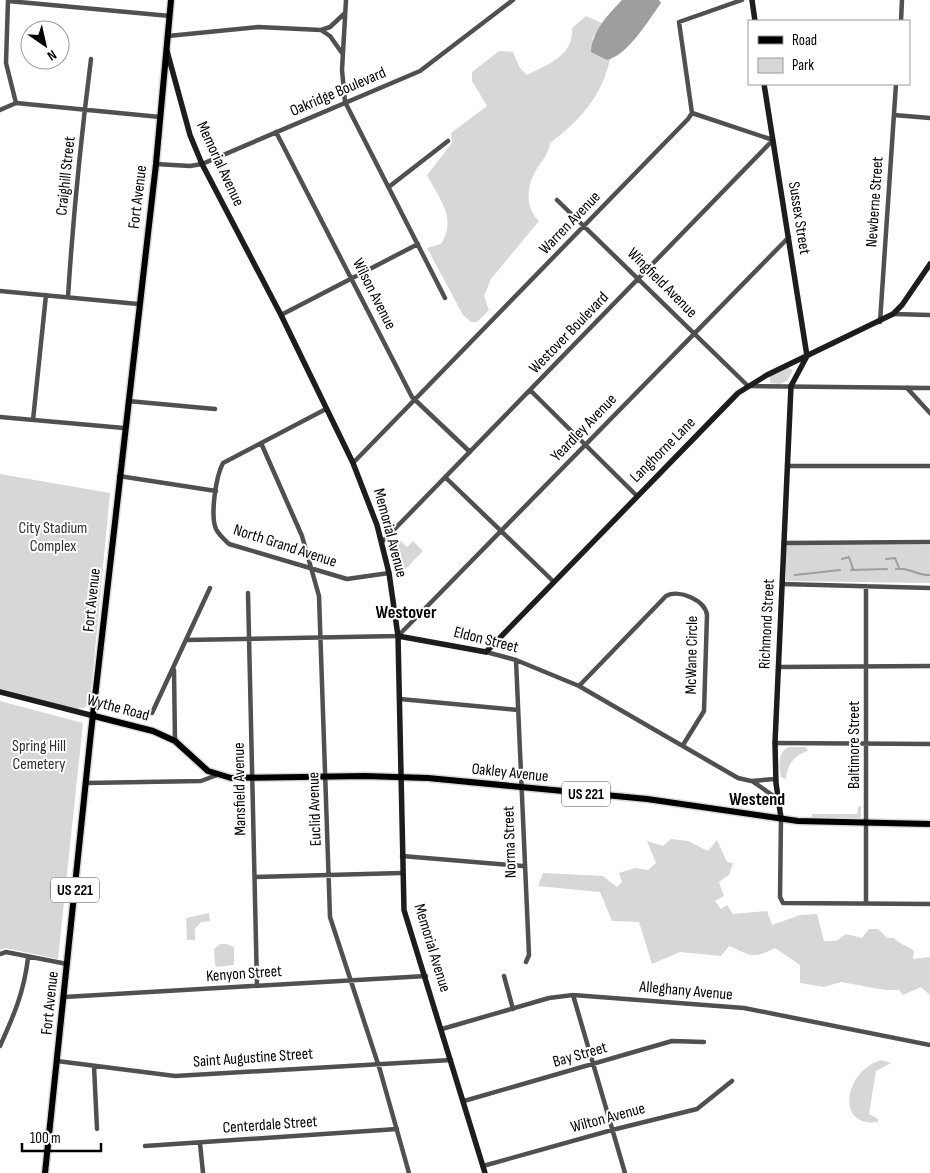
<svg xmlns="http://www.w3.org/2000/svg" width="930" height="1173" font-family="'Sofia Sans Condensed',sans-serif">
  <rect width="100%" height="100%" fill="#fff"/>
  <path fill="#d7d7d7" d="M586,16L602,23L592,39L606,60L610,59C602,97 579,121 550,143C547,159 540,161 534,174C526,190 526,209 539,221L491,279L484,296L489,310L477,322H471L463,315L427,248L441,244C457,218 440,200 427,175L452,143L451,133L487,106L472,81V72L499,51L513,52L520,68L527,75C548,64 574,56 572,28Z
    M788,368L793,370L787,381L780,384L770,383V376Z
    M0,474L110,493L90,703L84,708L77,709L0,690Z
    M397,537L407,547L413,541L423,551L397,578L389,545Z
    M786,545H930V583L786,581Z
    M0,701L83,723L58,959L5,948L0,950Z
    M789,747H806L808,751C794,755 787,765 786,779L781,777C779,766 777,752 789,747Z
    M861,806V817L858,820L811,819L812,814H857L858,807Z
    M671,839L688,841L708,851L717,840L727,862L733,863L729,875L719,882L724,896L715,901L721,909L727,905L733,914L767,911L772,925L800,915L817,914L824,941H836L846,934L862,938L869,929H878L887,938H894C900,945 907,945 914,951L913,959L930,957V995L921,987L903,995L899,990H885L841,982L824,987L800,983V965L775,948C751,960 751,955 729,946L721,956L680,952L652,964L639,922L612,921L600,892L538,886L543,873L603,876L617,887L622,882L619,873L635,868L648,870L656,863L647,841L663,846Z
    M209,913L210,921L201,922L195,929V940H187L186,918Z
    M220,944H227L234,947V965L217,967L215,965L214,949Z
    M881,1060L891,1063L876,1071L869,1114L878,1119V1122C835,1128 844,1071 881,1060Z"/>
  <path fill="#9e9e9e" d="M622,0H659L661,3C648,21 628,55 607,60L591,52C592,31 608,15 622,0Z"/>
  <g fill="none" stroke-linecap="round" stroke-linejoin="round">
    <path stroke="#9e9e9e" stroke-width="2" d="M842,559L849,557L853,569
      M886,559L895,558L899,568
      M896,569C909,567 918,576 930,575
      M851,570L887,569
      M795,575L840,570"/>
    <g stroke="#dbdbdb" stroke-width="9">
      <path id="primary" d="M94,716L153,731L175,741L208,771L231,778L364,776L428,778L647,799L798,821L930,824
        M45,1173L91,732L156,164L171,0"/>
    </g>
    <path stroke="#505050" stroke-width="4.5" d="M8,0L6,63L16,103
      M346,0L342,70L345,102L445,298
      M8,1L170,16
      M901,21L902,0
      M321,30L330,36L342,53
      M168,36L258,27L321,30L330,27L345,13
      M0,110L16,103L160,117
      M894,115L930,118
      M276,132L412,397L470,452
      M156,164L190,166L202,164L420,71L513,0
      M390,186L448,141
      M557,200L748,386L930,388
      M0,291L138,304
      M68,297C73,217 81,138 91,59
      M893,314L930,315
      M281,315L418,244
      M880,322L896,84
      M907,388L930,413
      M530,390L637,496
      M128,401L215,409
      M326,409L223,463C216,476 210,515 216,529C219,535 224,539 229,544L347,579L389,573
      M0,417L124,428
      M33,420L46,295
      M261,443L302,536L319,596L330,917L380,1070L409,1173
      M353,463L688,119L692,113L679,22L742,0
      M787,466H930
      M119,476L216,491
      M445,477L554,582
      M382,542L773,140L692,113
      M784,543L930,542
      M782,584L930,588
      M248,593L257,986
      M186,640L398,636L789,237
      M486,652L516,660L579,686L738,778L751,781L775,779
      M516,660L529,955L526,962
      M778,667L930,666
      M174,670L175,741
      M579,686L666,596C679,589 705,600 707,615L704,711L683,745
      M400,699L518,710
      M152,713L210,588
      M775,743L930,744
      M752,781L778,799
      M86,783L201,781L217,775
      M781,818L780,897L783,903L930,904
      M402,856L523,866
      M255,877L402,873
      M866,903V586
      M0,954L6,952L67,964
      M504,976L513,1009
      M573,995L625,1173
      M64,997L426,976
      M442,1029L549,998L573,995L744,1008L930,1045
      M0,1046C14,1015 24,992 28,958
      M57,1061L175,1076L451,1060
      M94,1066L97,1129
      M464,1101L672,1041L704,1042
      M200,1143L203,1173
      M145,1146L397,1129
      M483,1166L612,1130L697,1109L732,1081"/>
    <path stroke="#1d1d1d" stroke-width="5.5" d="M752,0L755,21
      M167,51L190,135L202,164L281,315L353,463L377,525L389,573L398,636L404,910L485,1173
      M764,84L807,356
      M398,636L486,652L738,393L767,375L893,314L902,305L930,264
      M0,692L94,716
      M781,818L776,783L775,743L791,386L807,356"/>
    <use href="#primary" stroke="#000" stroke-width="6"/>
  </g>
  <g text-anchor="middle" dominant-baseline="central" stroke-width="4" stroke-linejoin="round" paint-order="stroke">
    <g fill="#fff" stroke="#4c4c4c" stroke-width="1">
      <rect x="562" y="781.5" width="48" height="25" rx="4"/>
      <rect x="51" y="877.5" width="48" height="25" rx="4"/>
    </g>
    <g font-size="15" font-weight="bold" fill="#000">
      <text x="586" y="794">US 221</text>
      <text x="75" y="890">US 221</text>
    </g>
    <g font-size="16" fill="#000" stroke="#fff">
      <text transform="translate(338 92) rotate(-23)">Oakridge Boulevard</text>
      <text transform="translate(220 164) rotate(65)">Memorial Avenue</text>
      <text transform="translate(66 176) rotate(-84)">Craighill Street</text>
      <text transform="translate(138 197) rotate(-83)">Fort Avenue</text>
      <text transform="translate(875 202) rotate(-86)">Newberne Street</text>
      <text transform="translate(799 218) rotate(81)">Sussex Street</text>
      <text transform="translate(570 223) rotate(-46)">Warren Avenue</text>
      <text transform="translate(662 283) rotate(45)">Wingfield Avenue</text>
      <text transform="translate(374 294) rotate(63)">Wilson Avenue</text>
      <text transform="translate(569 333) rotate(-46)">Westover Boulevard</text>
      <text transform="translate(584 428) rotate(-46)">Yeardley Avenue</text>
      <text transform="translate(663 450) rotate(-45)">Langhorne Lane</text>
      <text transform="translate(390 533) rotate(75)">Memorial Avenue</text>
      <text transform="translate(285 546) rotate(18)">North Grand Avenue</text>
      <text transform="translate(92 600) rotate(-84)">Fort Avenue</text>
      <text transform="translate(767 624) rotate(-87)">Richmond Street</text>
      <text transform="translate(486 640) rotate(14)">Eldon Street</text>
      <text transform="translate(692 655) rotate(-89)">McWane Circle</text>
      <text transform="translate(118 708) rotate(15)">Wythe Road</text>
      <text transform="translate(854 745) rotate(-90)">Baltimore Street</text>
      <text transform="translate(510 773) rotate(6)">Oakley Avenue</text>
      <text transform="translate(240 789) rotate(-91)">Mansfield Avenue</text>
      <text transform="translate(315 809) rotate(-92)">Euclid Avenue</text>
      <text transform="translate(510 842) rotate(-92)">Norma Street</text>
      <text transform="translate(432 948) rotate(73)">Memorial Avenue</text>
      <text transform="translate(244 974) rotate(-4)">Kenyon Street</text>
      <text transform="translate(686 991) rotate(5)">Alleghany Avenue</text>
      <text transform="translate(50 1003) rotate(-84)">Fort Avenue</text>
      <text transform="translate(580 1055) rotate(-16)">Bay Street</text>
      <text transform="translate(253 1058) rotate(-4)">Saint Augustine Street</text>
      <text transform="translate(608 1118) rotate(-15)">Wilton Avenue</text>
      <text transform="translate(270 1125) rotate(-4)">Centerdale Street</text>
    </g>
    <g font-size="16" fill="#2e2e2e" stroke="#fff">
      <text x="53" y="528">City Stadium<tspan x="53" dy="18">Complex</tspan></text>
      <text x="39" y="746">Spring Hill<tspan x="39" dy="18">Cemetery</tspan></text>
    </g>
    <g font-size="18" font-weight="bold" fill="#000" stroke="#fff">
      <text x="406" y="612">Westover</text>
      <text x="757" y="799">Westend</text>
    </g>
  </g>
  <rect x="748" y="20" width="162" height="65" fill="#ffffff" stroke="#999999"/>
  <rect x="758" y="36" width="25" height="8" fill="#000000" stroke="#999999"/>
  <text x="792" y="45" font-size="15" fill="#000000">Road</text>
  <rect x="758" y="58" width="25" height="15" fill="#d7d7d7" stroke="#999999"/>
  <text x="792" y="70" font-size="15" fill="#000000">Park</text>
  <g transform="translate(45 45) rotate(146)"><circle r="24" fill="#ffffff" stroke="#999999"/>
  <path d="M0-4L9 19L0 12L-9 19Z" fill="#000000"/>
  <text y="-8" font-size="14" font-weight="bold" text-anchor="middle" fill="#000000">N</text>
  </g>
  <path d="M22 1143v8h79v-8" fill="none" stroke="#000000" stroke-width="2.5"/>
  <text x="30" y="1143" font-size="15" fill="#000000" stroke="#ffffff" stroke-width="4" paint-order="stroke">100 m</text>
</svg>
